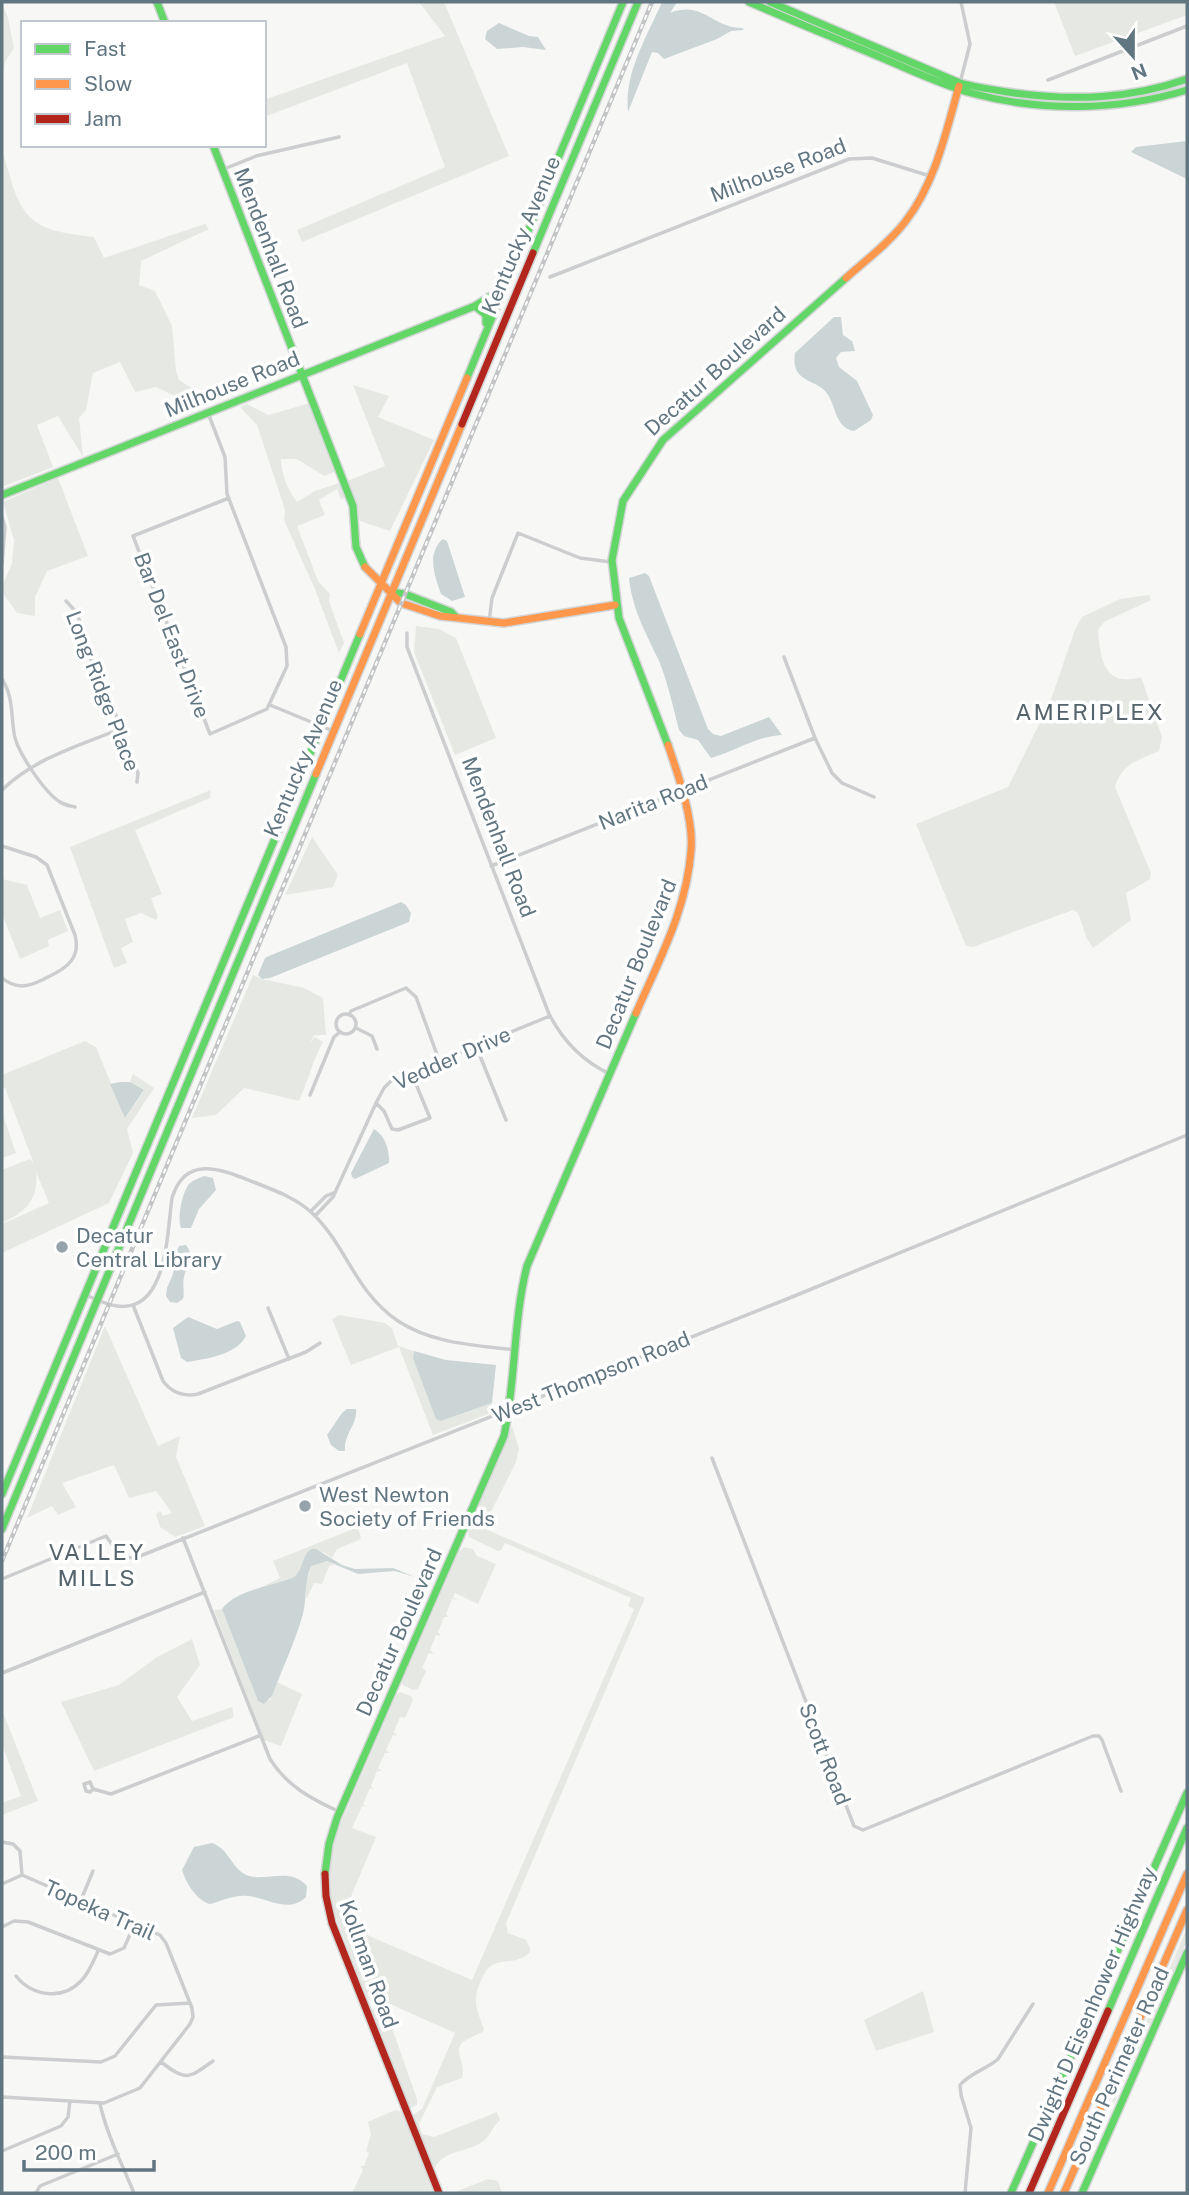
<svg xmlns="http://www.w3.org/2000/svg" width="1189" height="2195" font-family="'Public Sans',sans-serif">
  <rect width="100%" height="100%" fill="#f7f7f6"/>
  <path fill="#e6e9e3" d="M419,2H444L509,156L302,242L297,230L445,167L407,63L264,117V100L445,36Z
    M1054,2H1187V15L1075,56Z
    M2,3L8,18L14,48L5,62L2,82Z
    M2,142C2,155 8,167 11,180C25,229 47,231 94,237L104,258L205,224L209,229L141,261L139,285L155,291L172,326L176,371L179,380L211,400L199,408L156,387L135,392L120,362L93,373L86,410L79,418L83,457L58,416L37,425L53,467L2,487Z
    M353,385L389,396L378,417L434,440L390,531L360,521L347,481L385,466Z
    M310,403L335,472L324,476L297,459H281C281,473 288,491 297,502L315,491L339,483L346,497L341,500L337,489L319,500L325,515L297,526L318,581L330,594L329,601L344,643L339,653L314,587L284,520L285,510L257,425L240,407L247,404L268,415Z
    M58,478L88,556L47,571L35,597V616L17,613L2,592V586L12,564L14,540L3,502Z
    M1149,595L1151,600L1104,622L1098,630C1100,658 1104,688 1141,677L1162,737L1159,751C1139,760 1122,763 1115,787L1151,873L1150,879L1126,893L1131,920L1093,948L1087,939L1078,913L1073,910L973,947L966,946L916,824L1008,787L1050,702L1075,630L1082,617L1120,599Z
    M416,626L439,629L456,638L496,738L455,755L414,652Z
    M211,790L210,798L135,830L162,894L151,898L158,917L156,920L141,913L125,919L133,942L121,948L127,963L114,968L70,847Z
    M312,837L338,875L333,887L285,895Z
    M2,879L27,885L40,918L60,910L68,931L48,940L49,946L20,959L2,914Z
    M253,975L262,979L304,988L323,998L326,1035H314L310,1043L315,1037L323,1042C313,1060 308,1081 299,1101L244,1088L216,1115L192,1118Z
    M85,1041L96,1047L125,1118L144,1091L130,1082L133,1074L154,1088L127,1129L133,1153L109,1203L2,1253V1224L49,1203L36,1172C39,1198 27,1211 4,1222L2,1215V1170L30,1159L34,1164L5,1088L2,1089V1075Z
    M2,1112L16,1153L2,1158Z
    M339,1315L385,1323L392,1328L398,1346L414,1351L413,1358L441,1421L492,1403L488,1414L433,1435L399,1347L351,1365L332,1319Z
    M105,1326L158,1446L180,1436L176,1457L205,1526L175,1537L160,1527L156,1514L160,1511L163,1516L172,1513L156,1491L129,1498L114,1465L62,1483L76,1507L58,1515L52,1506L27,1518Z
    M512,1426L519,1449L516,1462L483,1528L645,1598L506,1923L508,1933L526,1940L530,1948V1952C520,1963 506,1960 494,1964C488,1967 486,1971 483,1976C472,2000 475,2005 484,2029L483,2032C477,2035 471,2037 466,2040C450,2049 467,2062 462,2078L437,2087L419,2124L422,2134L434,2137L497,2112L500,2120C492,2127 490,2137 482,2142C464,2154 444,2148 433,2171L412,2116L422,2109L455,2033L381,2000L371,2001L367,1998L335,1915L331,1900L329,1870L337,1832L397,1694L400,1692L411,1696L413,1700L405,1718L400,1717L394,1732L397,1736L393,1735L386,1750L390,1753H385L378,1768L382,1771H377L371,1786L374,1789L370,1788L363,1804L366,1807L362,1806L352,1828L376,1837L347,1906L355,1930L472,1980L634,1609L628,1606L631,1598L505,1543L501,1550L498,1551L469,1537L468,1529Z
    M358,1527L361,1539L337,1549L332,1558L325,1553L311,1549C303,1555 304,1561 301,1569C295,1584 268,1587 254,1591L280,1578L273,1561Z
    M464,1547L473,1549L477,1556L496,1564L478,1604L455,1593L453,1597L457,1600L452,1599L446,1614L449,1617H444L438,1632L441,1636L436,1635L430,1650L434,1654L429,1653L422,1668L426,1671L418,1689L413,1690L403,1685L402,1682L459,1552Z
    M321,1561H327L334,1565L329,1566L322,1584L314,1583L306,1600L305,1586L311,1566Z
    M222,1609L258,1701L270,1700L277,1682L302,1694L281,1746L264,1740L214,1610Z
    M192,1639L200,1665L177,1697L192,1721L232,1707L234,1717L94,1771L61,1702L119,1685L157,1657Z
    M2,1710L38,1801L2,1815V1803L21,1796L2,1744Z
    M1187,1928V1941L1106,2122L1114,2102L1112,2101Z
    M923,1991L934,2032L876,2051L864,2020Z
    M377,2005L385,2008L417,2099V2105L408,2109L384,2048L386,2046L372,2011Z
    M395,2110L401,2111L410,2129L434,2193H352L363,2170L360,2166H364L369,2153L366,2151L371,2134L368,2122Z
    M488,2179L498,2181L502,2193H453Z"/>
  <path fill="#cbd5d6" d="M662,2H677L670,13C703,0 712,28 742,28L744,30L731,31L717,39L664,59L658,53L652,52L628,112C624,72 647,37 662,2Z
    M499,23L529,36L538,37L546,50L523,47L497,49L485,39L487,31Z
    M1187,141V179L1131,152L1136,147Z
    M834,317H841L843,335L852,341L855,351L841,352L836,358L839,367L857,381L873,415L871,420L854,431C833,428 837,401 823,389C816,383 805,381 799,374C794,368 794,361 795,353Z
    M443,539L447,541L465,597L452,601L441,594C435,577 426,553 443,539Z
    M645,573L649,576L708,729L713,734L721,736L769,717L782,735C757,736 735,751 711,758L698,740L684,736L679,730C673,707 668,683 659,661C646,633 632,609 629,578Z
    M401,902L406,905L411,913L409,922L270,978L262,979L258,975L265,958L269,956Z
    M120,1082H130L144,1090L125,1118L110,1084Z
    M374,1129C385,1135 390,1151 389,1163L355,1179L352,1177L351,1173Z
    M204,1176L213,1178L216,1190L199,1209L191,1228H181C177,1217 182,1193 189,1184C193,1180 200,1178 204,1176Z
    M186,1245C195,1257 187,1264 184,1277C182,1284 185,1292 183,1299L177,1303L170,1302L166,1296L167,1288L173,1274L175,1254L179,1246Z
    M188,1317L217,1329L237,1321L240,1322L246,1336C236,1355 206,1359 187,1362L181,1358L173,1328Z
    M414,1351L446,1360L496,1365L492,1403L441,1421L436,1419L413,1358Z
    M347,1409H356C358,1424 343,1435 345,1451H339L331,1445L327,1435L342,1413Z
    M311,1549H316L342,1565L355,1569L393,1568L415,1577L395,1571L358,1574L327,1561L311,1566C304,1582 307,1598 303,1614C295,1642 282,1669 272,1696L264,1704L258,1701L222,1609C237,1589 272,1587 294,1577C304,1569 301,1556 311,1549Z
    M212,1843C229,1848 232,1871 249,1876C267,1881 291,1867 307,1886L306,1897C289,1914 267,1898 248,1896C236,1894 221,1901 210,1904C197,1901 186,1883 182,1870L194,1847Z"/>
  <g fill="none" stroke-linecap="round" stroke-linejoin="round">
    <g stroke="#d4d5d6" stroke-width="10">
      <path id="fast" d="M157,2L165,23
        M749,2C793,21 837,39 882,58C911,70 940,84 971,93C1041,112 1118,111 1187,90
        M770,2L960,83C978,88 996,90 1014,93C1074,101 1130,99 1187,79
        M213,145L353,506L356,547L365,567
        M533,253L638,2
        M486,323V315L475,306L500,290
        M467,378L623,2
        M2,495L475,306
        M391,592L405,594L451,612L455,616
        M668,745L619,618L612,560L623,501L663,440L846,278
        M2,1494L360,634
        M2,1529L316,774
        M325,1874L329,1844L337,1818L504,1436C516,1380 513,1321 527,1266L636,1013
        M1108,2011L1187,1828
        M1011,2193L1187,1793
        M1082,2193L1187,1953"/>
    </g>
    <g stroke="#d4d5d6" stroke-width="10">
      <path id="slow" d="M846,278C866,260 889,243 905,222C935,184 946,132 959,86
        M365,567L401,603L440,616L504,623L615,605
        M360,634L467,378
        M316,774L462,424
        M636,1013C659,960 687,909 691,850C694,820 678,774 668,745
        M1048,2193L1187,1874
        M1064,2193L1187,1910"/>
    </g>
    <g stroke="#d4d5d6" stroke-width="10">
      <path id="jam" d="M462,424L533,253
        M325,1874L326,1896L332,1923L439,2193
        M1029,2193L1108,2011"/>
    </g>
    <path stroke="#cccdce" stroke-width="3.5" d="M1048,80L1187,26
      M960,83L970,44L961,2
      M224,169L256,156L339,137
      M550,277L849,159L872,158L930,176
      M208,413L225,457L227,494L286,647L287,666L267,709L210,734L133,536L229,498
      M2,517L5,527L2,564
      M66,601L77,613L91,660L109,697L138,773L137,782
      M489,622L492,598L518,533L580,558L611,562
      M407,633V647L549,1014C563,1041 582,1061 610,1074
      M784,657L815,738L832,773L842,783L874,797
      M2,679C13,696 11,713 14,733C16,750 44,792 60,802C64,805 71,806 75,807
      M270,705L333,731
      M2,790C35,758 78,746 120,729
      M2,846L36,857L47,865L75,935C81,958 67,968 48,977C31,986 18,991 2,978
      M491,866L815,738
      M336 1024a10 10 0 1 1 20 0a10 10 0 1 1-20 0Z
      M349,1015L351,1011L406,988L416,997L439,1060
      M356,1028L372,1036L377,1049
      M476,1046L506,1120
      M310,1095L334,1037L340,1032
      M376,1103L384,1111L392,1129L398,1130L430,1118L411,1072
      M311,1211L326,1196L333,1193
      M315,1216L333,1197L376,1103L384,1088L391,1081L550,1016
      M86,1295C96,1299 106,1305 117,1306C168,1313 167,1231 172,1198C186,1152 225,1171 256,1183C276,1191 296,1198 312,1213C347,1246 354,1291 398,1321C433,1344 475,1345 516,1350
      M133,1305L163,1381C172,1393 183,1397 198,1394L306,1352L320,1343
      M268,1308L289,1359
      M712,1458L854,1826L863,1830L1093,1736H1099L1102,1740L1121,1791
      M183,1538L270,1759C287,1786 311,1799 340,1812
      M2,1579L106,1536L121,1557L135,1558L787,1299L1187,1135
      M2,1673L205,1592
      M93,1789L90,1792L86,1791L84,1784L90,1782L93,1789L111,1794L259,1736
      M2,1842L13,1844L20,1851L22,1875
      M2,1884L22,1875
      M81,1900L93,1871
      M2,1927L14,1921L28,1922L110,1954L124,1948L135,1923
      M16,1976C32,1996 62,2001 81,1981C89,1973 93,1962 98,1951
      M2,2057L101,2062L115,2056L156,2005L190,2003
      M161,2062C186,2081 188,2079 213,2061
      M2,2097L104,2103L140,2088L190,2024L193,2017L192,2008L166,1943L160,1935L22,1875
      M100,2104C107,2135 122,2164 134,2193
      M2,2151L61,2126L68,2117L70,2101
      M36,2193L40,2186L118,2154
      M965,2193L971,2128L961,2095L960,2085C970,2073 987,2069 998,2059L1033,2004"/>
    <use href="#fast" stroke="#63d668" stroke-width="7"/>
    <use href="#slow" stroke="#ff974d" stroke-width="7"/>
    <use href="#jam" stroke="#b3261e" stroke-width="7"/>
    <g stroke="#c2c4c5" stroke-width="4.5">
      <path id="rail" d="M2,1561L652,2"/>
    </g>
    <use href="#rail" stroke="#fff" stroke-width="2" stroke-dasharray="5" stroke-linecap="butt"/>
  </g>
  <g fill="#96a3ab" stroke="#fff" stroke-width="2.5">
    <circle cx="62" cy="1247" r="7"/>
    <circle cx="305" cy="1506" r="7"/>
  </g>
  <g text-anchor="middle" dominant-baseline="central" stroke-width="7" stroke-linejoin="round" paint-order="stroke">
    <g font-size="21" fill="#627682" stroke="#fff">
      <text transform="translate(778 170) rotate(-21)">Milhouse Road</text>
      <text transform="translate(521 235) rotate(-67)">Kentucky Avenue</text>
      <text transform="translate(271 248) rotate(69)">Mendenhall Road</text>
      <text transform="translate(715 371) rotate(-42)">Decatur Boulevard</text>
      <text transform="translate(232 384) rotate(-22)">Milhouse Road</text>
      <text transform="translate(172 635) rotate(69)">Bar Del East Drive</text>
      <text transform="translate(103 691) rotate(69)">Long Ridge Place</text>
      <text transform="translate(303 758) rotate(-67)">Kentucky Avenue</text>
      <text transform="translate(653 802) rotate(-22)">Narita Road</text>
      <text transform="translate(499 837) rotate(69)">Mendenhall Road</text>
      <text transform="translate(636 964) rotate(-68)">Decatur Boulevard</text>
      <text transform="translate(452 1058) rotate(-24)">Vedder Drive</text>
      <text transform="translate(591 1377) rotate(-22)">West Thompson Road</text>
      <text transform="translate(399 1632) rotate(-66)">Decatur Boulevard</text>
      <text transform="translate(825 1754) rotate(69)">Scott Road</text>
      <text transform="translate(100 1910) rotate(24)">Topeka Trail</text>
      <text transform="translate(369 1964) rotate(70)">Kollman Road</text>
      <text transform="translate(1092 2004) rotate(-67)">Dwight D Eisenhower Highway</text>
      <text transform="translate(1119 2066) rotate(-66)">South Perimeter Road</text>
    </g>
    <g font-size="21" fill="#627682" stroke="#fff" text-anchor="start">
      <text x="76" y="1235">Decatur<tspan x="76" dy="24">Central Library</tspan></text>
      <text x="319" y="1494">West Newton<tspan x="319" dy="24">Society of Friends</tspan></text>
    </g>
    <g font-size="23" letter-spacing="2" fill="#54636c" stroke="#fff">
      <text x="1090" y="711">AMERIPLEX</text>
      <text x="97" y="1551">VALLEY<tspan x="97" dy="26">MILLS</tspan></text>
    </g>
  </g>
  <rect width="1189" height="2195" fill="none" stroke="#627682" stroke-width="7"/>
  <rect x="21" y="21" width="245" height="126" fill="#ffffff" stroke="#c0c8cd" stroke-width="2"/>
  <rect x="35" y="44" width="35" height="10" fill="#63d668" stroke="#c0c8cd" stroke-width="2"/>
  <text x="84" y="56" font-size="21" fill="#627682">Fast</text>
  <rect x="35" y="79" width="35" height="10" fill="#ff974d" stroke="#c0c8cd" stroke-width="2"/>
  <text x="84" y="91" font-size="21" fill="#627682">Slow</text>
  <rect x="35" y="114" width="35" height="10" fill="#b3261e" stroke="#c0c8cd" stroke-width="2"/>
  <text x="84" y="126" font-size="21" fill="#627682">Jam</text>
  <g transform="translate(1133 56) rotate(159)" stroke="#ffffff" stroke-width="5" paint-order="stroke">
  <path d="M0-5L12 26L0 18L-12 26Z" fill="#627682"/>
  <text y="-10" font-size="19" font-weight="bold" text-anchor="middle" fill="#627682">N</text>
  </g>
  <path d="M24 2160v10h130v-10" fill="none" stroke="#627682" stroke-width="3.5"/>
  <text x="35" y="2160" font-size="21" fill="#627682" stroke="#ffffff" stroke-width="5" paint-order="stroke">200 m</text>
</svg>
